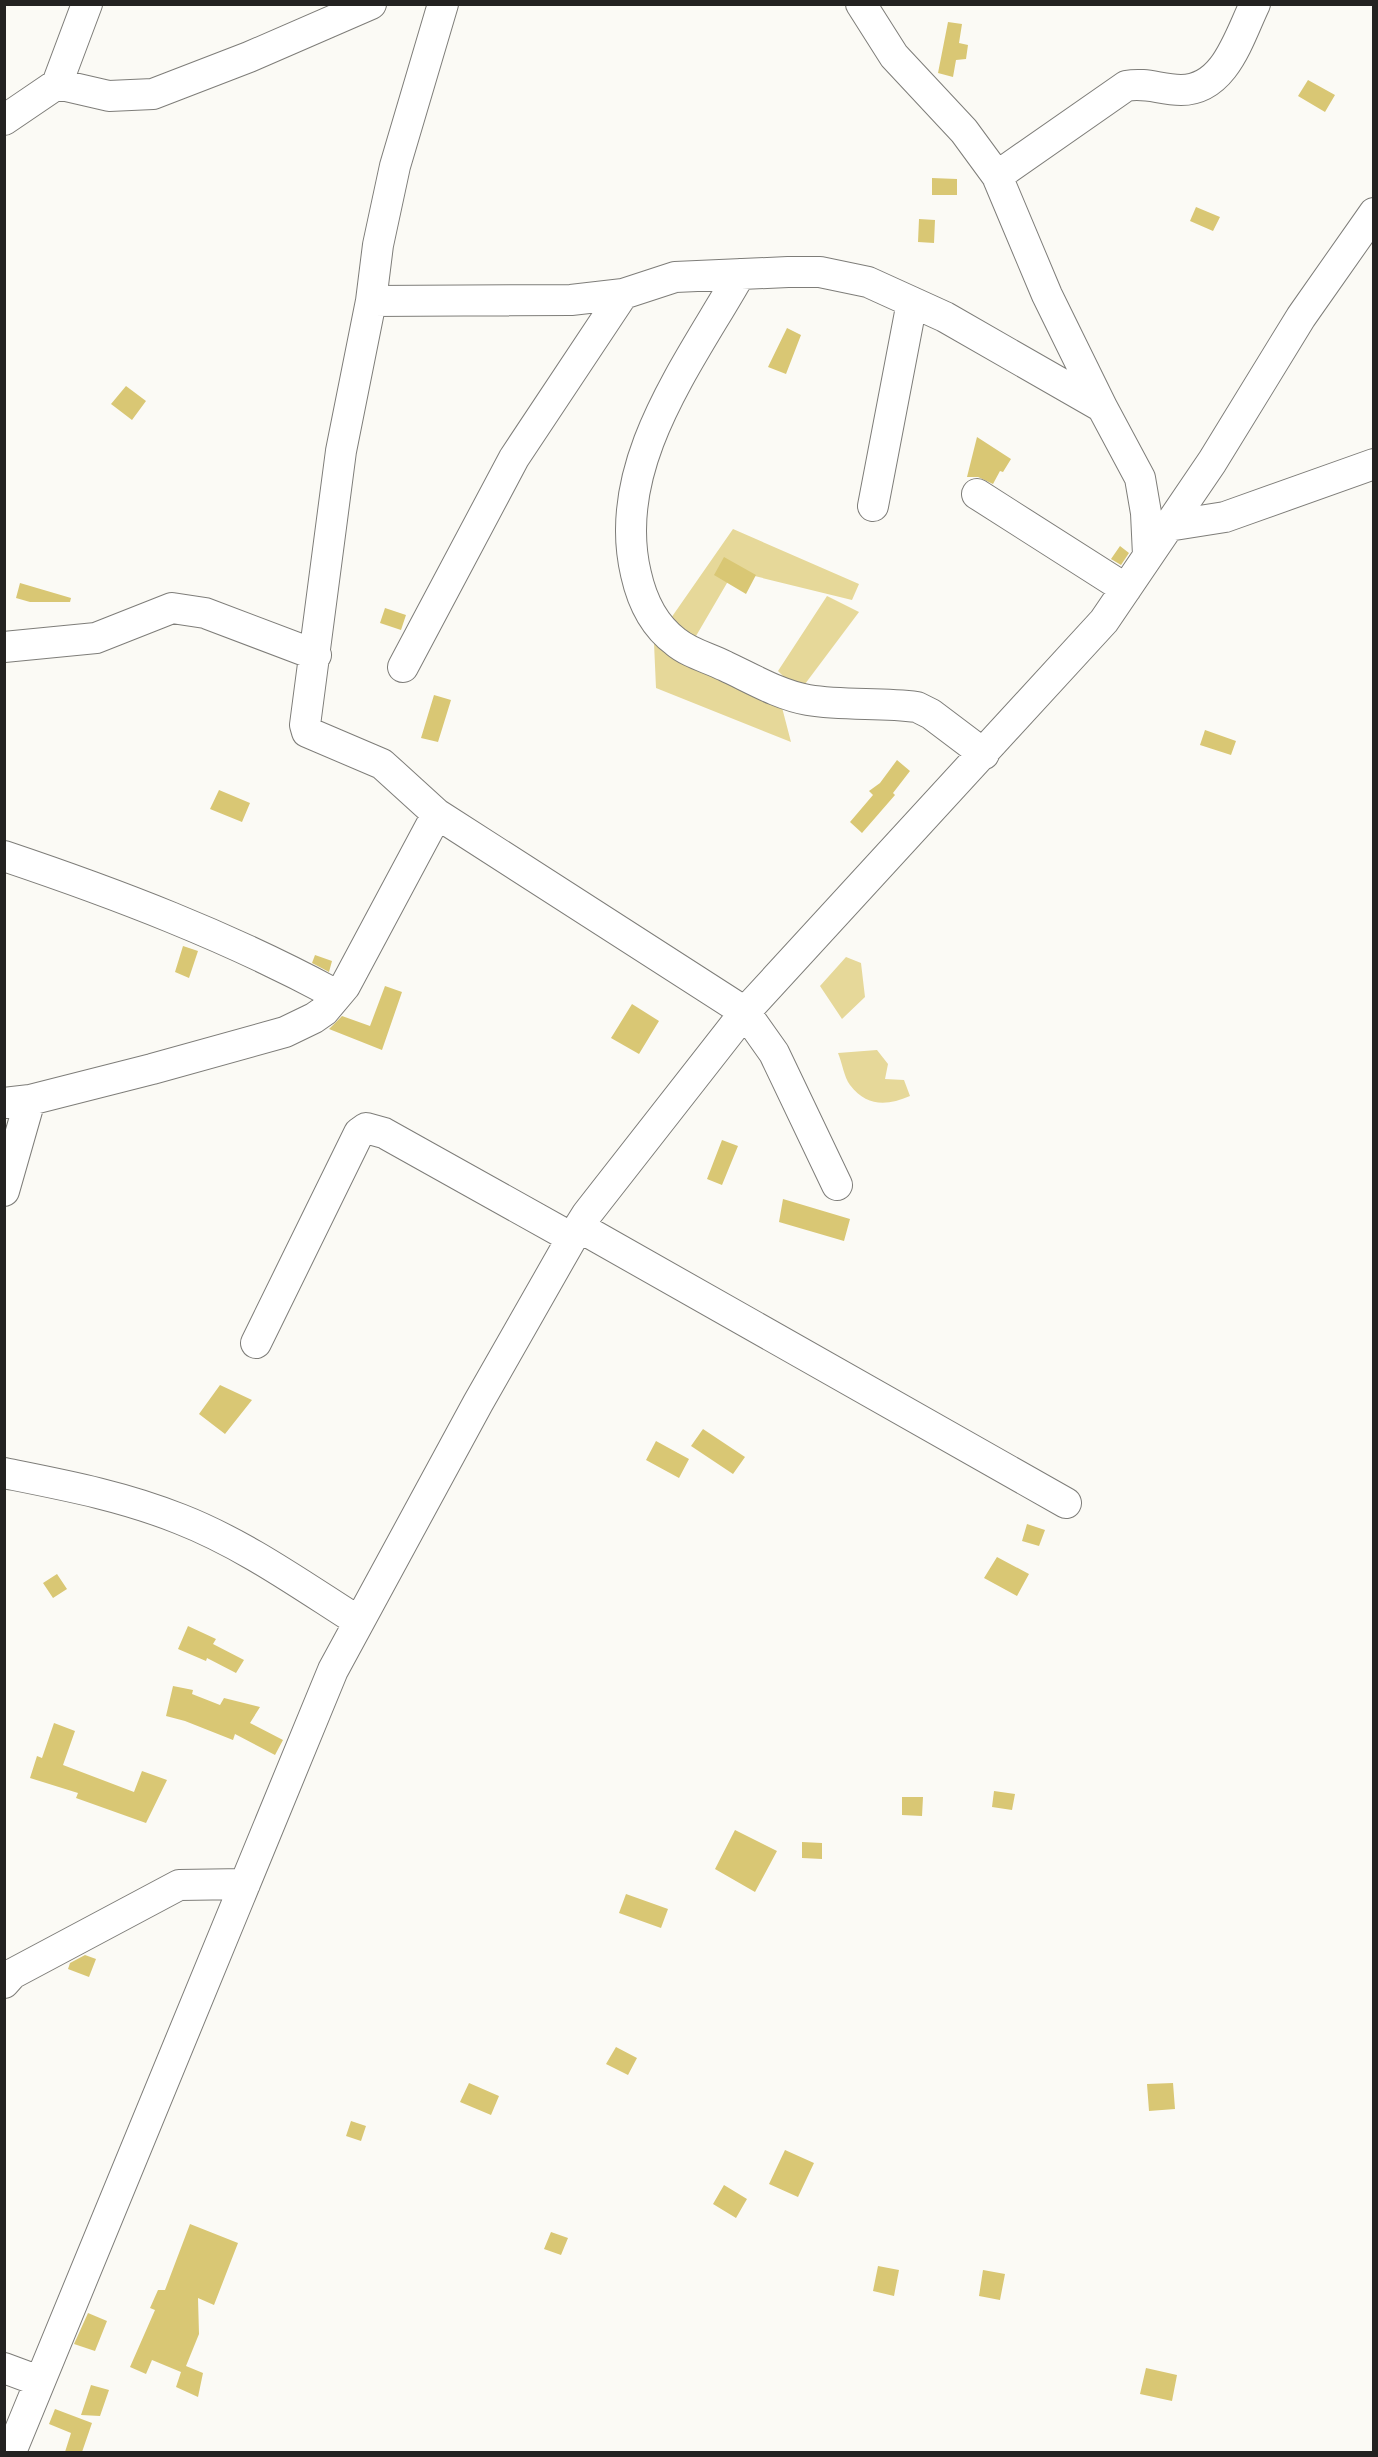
<svg xmlns="http://www.w3.org/2000/svg" width="1378" height="2457" font-family="'IBM Plex Sans',sans-serif">
  <rect width="100%" height="100%" fill="#fbfaf5"/>
  <path fill="#e6d899" d="M733,529L859,584L852,600L734,571L689,648L662,631Z
    M827,596L859,612L799,692L778,671Z
    M654,643L779,696L791,742L656,688Z
    M846,957L861,963L865,997L842,1019L820,986Z
    M877,1050L888,1064L885,1079L904,1080L910,1096C887,1106 867,1107 850,1085C844,1077 842,1062 838,1053Z"/>
  <path fill="#d9c774" d="M948,22L962,24L959,43L968,45L966,59L956,60L953,77L938,73Z
    M1308,80L1335,95L1325,112L1298,96Z
    M932,178L957,179V195H932Z
    M1196,207L1220,217L1213,231L1190,221Z
    M919,219L935,220L934,243L918,242Z
    M787,328L801,335L786,374L768,367Z
    M126,386L146,401L132,420L111,404Z
    M977,437L1011,459L1003,472L1000,471L993,484L978,477H967Z
    M1120,546L1129,553L1121,565L1111,559Z
    M724,557L756,575L746,594L714,575Z
    M20,583L71,598L70,602H30L16,598Z
    M385,608L406,615L401,630L380,623Z
    M434,695L451,700L438,742L421,738Z
    M1205,730L1236,741L1231,755L1200,745Z
    M897,760L910,771L893,793L895,795L862,833L850,822L873,795L869,791L880,783Z
    M219,790L250,803L242,822L210,809Z
    M183,946L198,951L189,978L175,972Z
    M315,955L332,961L329,972L312,963Z
    M385,986L402,992L382,1050L329,1029L342,1016L370,1026Z
    M632,1004L659,1021L639,1054L611,1038Z
    M722,1140L738,1146L722,1185L707,1179Z
    M783,1199L850,1219L844,1241L779,1222Z
    M220,1385L252,1400L225,1434L199,1414Z
    M703,1429L745,1457L733,1474L691,1446Z
    M656,1441L689,1459L679,1478L646,1460Z
    M1027,1524L1045,1530L1039,1546L1022,1541Z
    M997,1557L1029,1574L1017,1596L984,1578Z
    M57,1574L67,1589L53,1598L43,1583Z
    M188,1626L216,1639L213,1644L244,1660L236,1673L207,1658L206,1661L178,1649Z
    M173,1686L193,1690L192,1694L220,1705L224,1698L260,1707L250,1723L283,1740L275,1755L235,1734L233,1740L185,1721L166,1716Z
    M54,1723L75,1731L63,1765L134,1792L142,1771L167,1780L146,1823L76,1798L78,1793L30,1778L37,1756L42,1758Z
    M994,1791L1015,1794L1012,1810L992,1807Z
    M902,1797H923L922,1816L902,1815Z
    M735,1830L777,1851L755,1892L715,1869Z
    M802,1842L822,1843V1859L802,1858Z
    M626,1894L668,1909L661,1928L619,1913Z
    M85,1955L96,1959L89,1977L68,1969L70,1963Z
    M616,2047L637,2058L628,2075L606,2064Z
    M469,2083L499,2096L491,2115L460,2102Z
    M1173,2083L1175,2109L1149,2111L1147,2084Z
    M351,2121L366,2126L361,2141L346,2136Z
    M785,2150L814,2163L798,2197L769,2184Z
    M724,2185L747,2199L736,2218L713,2204Z
    M190,2224L238,2243L214,2305L198,2298L199,2334L186,2366L203,2373L198,2397L176,2387L181,2372L152,2360L146,2374L130,2367L155,2310L150,2308L158,2290H165Z
    M551,2232L568,2238L561,2255L544,2249Z
    M878,2266L899,2270L894,2296L873,2291Z
    M983,2270L1005,2274L1000,2300L979,2296Z
    M88,2313L107,2321L95,2351L74,2344Z
    M1146,2368L1177,2375L1172,2401L1140,2394Z
    M91,2385L109,2390L100,2416L81,2415Z
    M55,2409L92,2423L82,2452H65L71,2433L49,2424Z"/>
  <g fill="none" stroke-linecap="round" stroke-linejoin="round">
    <g stroke="#7e7d79" stroke-width="32">
      <path id="minor" d="M443,4L395,166L378,245L371,301L341,451L305,725L307,732L382,764L437,814L745,1012L774,1053L837,1185
        M861,4L894,56L964,131L997,176L1047,295L1102,407
        M57,84L109,96L153,94L249,57L371,4
        M4,120L57,84L87,4
        M997,176L1126,86C1147,82 1160,90 1181,90C1225,90 1239,37 1255,4
        M740,274C689,364 610,465 636,574C642,601 653,625 676,642C689,653 709,658 725,666C751,678 779,695 808,700C844,706 881,702 917,707L931,714L984,754
        M371,301L571,300L623,294L675,277L788,272H820L868,282L945,317L1102,407L1140,478L1146,513L1148,555
        M977,494L1126,589
        M873,506L912,302
        M1168,526L1225,517L1374,464
        M4,647L96,638L172,608L205,613L316,655
        M403,667L514,458L623,294
        M4,856C117,894 227,936 331,992L339,990
        M4,1103L30,1100L152,1069L285,1032L314,1018L324,1011L345,986L437,814
        M4,1191L30,1100
        M579,1227L1066,1503
        M256,1343L359,1133L366,1128L384,1133L572,1238
        M4,1473C64,1485 123,1496 180,1519C244,1544 301,1585 358,1621
        M4,1983L12,1974L179,1885L245,1884
        M4,2368L39,2381
        M11,2452L333,1670L478,1403L572,1238L587,1214L745,1012L1104,621L1212,462L1301,317L1374,213"/>
    </g>
    <use href="#minor" stroke="#fff" stroke-width="30"/>
  </g>
  <rect width="1378" height="2457" fill="none" stroke="#232221" stroke-width="12"/>
</svg>
